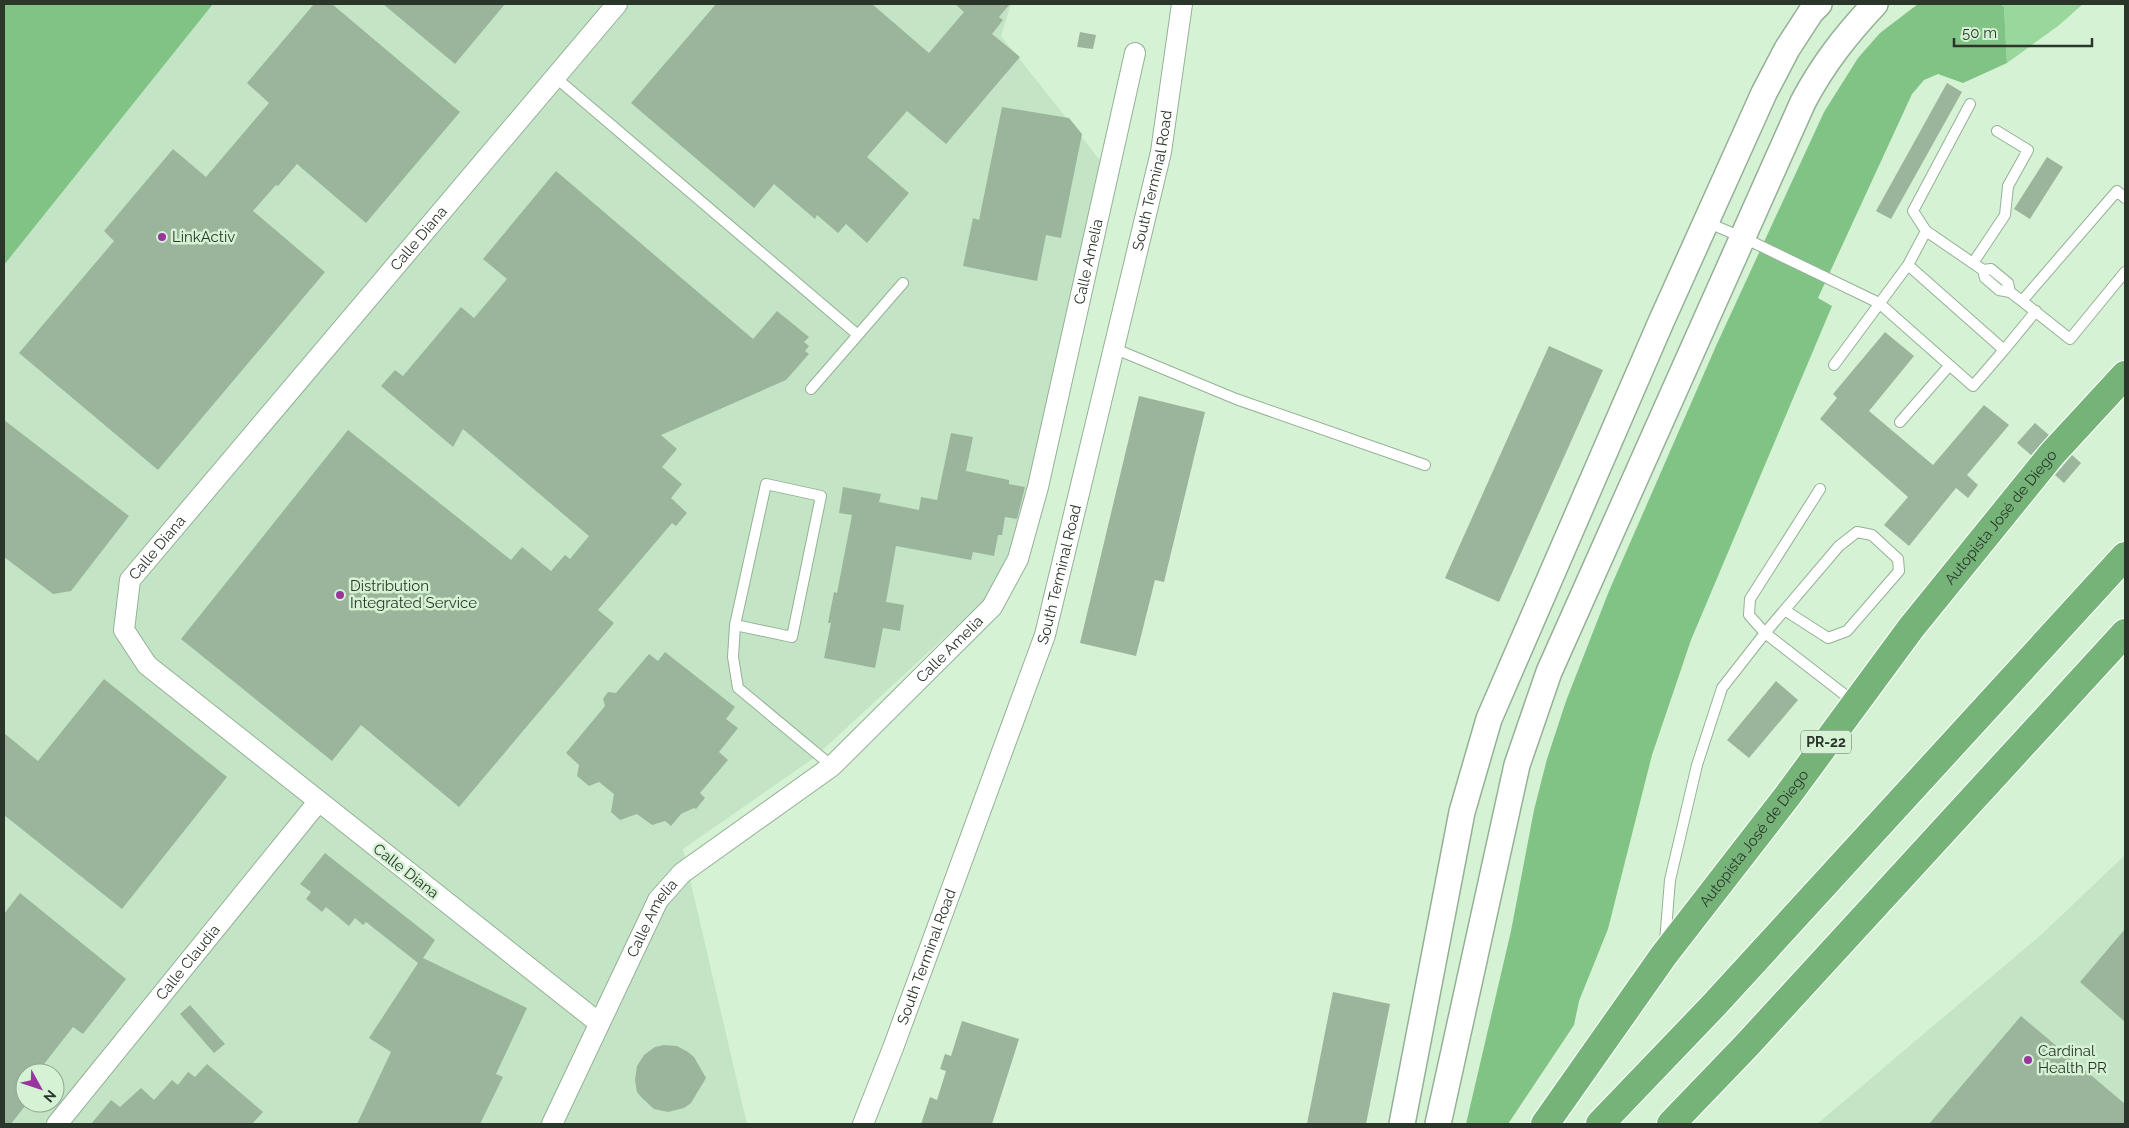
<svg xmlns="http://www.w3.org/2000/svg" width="2129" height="1128" font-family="Raleway,sans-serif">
  <rect width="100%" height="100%" fill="#d5f2d5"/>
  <path fill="#c4e5c5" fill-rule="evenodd" d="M213,4H1011L1001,36L1103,164L1022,528L987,598L814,758L683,849L747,1124H4V265ZM25,1073H55V1103H25Z
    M2125,855V1124H1817L2042,934Z"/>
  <path fill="#99d79c" d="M2000,4H2083L2058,26L2007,63L2004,7Z"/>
  <path fill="#81c385" d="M4,4H213L4,265Z
    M1918,4H2000L2004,7L2007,63L1963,83L1938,74L1924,80L1912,94L1818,298L1832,306L1691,640L1652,755L1608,929L1579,1001L1574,1025L1508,1124H1466L1511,931L1534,810L1547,759L1566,701L1609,591L1716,346L1824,112L1858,58L1880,33Z"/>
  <path fill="#9ab59b" d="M314,4H332L460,112L366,223L297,164L278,186L276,185L253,211L325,272L158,470L19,353L114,241L104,231L173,149L206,177L269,103L247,83Z
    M383,4H505L455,64Z
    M716,4H872L929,53L964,12L955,4H1010L999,17L1003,20L992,34L1020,57L946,144L907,111L867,157L909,193L867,243L846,224L838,233L817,215L815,219L774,184L754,208L631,103Z
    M1080,32L1096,35L1093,49L1077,47Z
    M1947,83L1962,92L1891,219L1876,211Z
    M1002,107L1069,118L1082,134L1061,238L1046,235L1037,281L963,266L973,218L979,220Z
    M2047,157L2063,167L2030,219L2014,209Z
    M556,171L753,339L777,311L809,337L804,342L809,346L805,351L809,354L786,380L661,435L677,449L662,467L682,484L671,498L687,513L676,526L672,523L598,610L614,623L459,807L361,725L332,761L181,639L348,430L511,560L522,547L551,571L565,555L570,559L589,536L463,429L453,447L381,386L395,370L403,376L461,307L474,318L507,279L483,259Z
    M1885,332L1914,356L1869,411L1933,465L1984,405L2009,425L1967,475L1978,485L1968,498L1956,488L1909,546L1884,525L1908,497L1820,419L1837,398L1833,394Z
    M1549,346L1603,370L1499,602L1445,578Z
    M1139,396L1205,412L1164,582L1155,580L1136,656L1080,643Z
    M4,420L129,516L71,591L53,594L4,557Z
    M2035,423L2049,435L2031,455L2017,443Z
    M951,433L973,437L966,471L1009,480V484L1025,487L1017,519L1005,517L1002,535H998L994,556L973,552L971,560L896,546L886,602L904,605L900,631L883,628L875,668L824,658L831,623H828L834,592L837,593L852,515L839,513L843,487L881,494L879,502L919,510L921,497L937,500Z
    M2072,455L2081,463L2064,483L2055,475Z
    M665,652L735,707L726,719L738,728L719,752L728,760L700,793L705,798L696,809L694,808L681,814L671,826L665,821L652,825L637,814L620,820L611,812L614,794L599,782L589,786L577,776L579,765L566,753L605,706L603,699L608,692L616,693L649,654L658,661Z
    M104,679L227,777L122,909L4,815V733L38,761Z
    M1776,681L1798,700L1749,758L1727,740Z
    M325,853L435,940L423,958L527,1008L496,1074L503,1077L480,1124H357L391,1052L369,1038L418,963L366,922L363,925L355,918L349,926L326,907L322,912L306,899L311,892L300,884Z
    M20,893L126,979L83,1034L73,1027L37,1073H25V1106L11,1124H4V914Z
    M2125,929V1022L2080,982Z
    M1333,992L1390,1004L1366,1124H1307Z
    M190,1005L225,1044L214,1053L180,1014Z
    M2021,1016L2125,1104V1124H1929Z
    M962,1021L1019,1039L992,1124H921L930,1097L937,1100L946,1071L940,1069L945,1054L951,1056Z
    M664,1045L677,1046L688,1052L694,1057L706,1078L691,1103L684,1108L668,1112L654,1109L642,1098L637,1092L635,1080L637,1066L644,1055L655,1047Z
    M207,1064L263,1112L252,1124H91L111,1100L120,1107L141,1088L154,1100L172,1080L178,1085L188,1072L195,1077Z"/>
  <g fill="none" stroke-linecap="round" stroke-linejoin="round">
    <g stroke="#95b096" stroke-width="12">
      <path id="service" d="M555,77L858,335
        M2125,198L2117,191L2022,301L2070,339L2125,272
        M1706,222L1744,238L1879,303L1973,386L2004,350
        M1926,231L1913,211L1970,104
        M1973,263L2005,215L2008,186L2028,150L1997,131
        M1908,265L2004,350L2036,311
        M1983,270L1985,278L1999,290L2010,292L2022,301
        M1113,348L1236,399L1425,465
        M1834,365L1908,265L1926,231L1983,270L1991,269L2008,283L2010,292
        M811,389L903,283
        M1900,422L1949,366
        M1786,611L1828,638L1847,631L1899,571L1898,559L1872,535L1857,532L1839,546L1765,633L1749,615L1750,599L1820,489
        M735,625L792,637L821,496L766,484L735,625L733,657L738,688L832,766
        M1665,942L1670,880L1697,765L1722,688L1765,633L1854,702"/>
    </g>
    <g stroke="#95b096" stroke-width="22">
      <g id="minor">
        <path id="s1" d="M599,1023L147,665L124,630L130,580L617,4"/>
        <path id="s2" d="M57,1124L318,802"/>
        <path id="s3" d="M552,1124L658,900L682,873L832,766L992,607L1018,559L1038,487L1135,53"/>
        <path id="s4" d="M863,1124L893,1048L1045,635L1161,152L1182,4"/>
      </g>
    </g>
    <g stroke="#95b096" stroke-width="28">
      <path id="tertiary" d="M1402,1124L1462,812L1489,719L1661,322L1764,93L1787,49L1811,12L1819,4
        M1438,1124L1517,765L1549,672L1803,102C1823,64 1846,35 1875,4"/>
    </g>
    <g stroke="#fff" stroke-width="30">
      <g id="motorway">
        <path id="s5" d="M1545,1124L1664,955L1788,795L1911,628L2052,454L2125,375"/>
        <path d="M1600,1124L1714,1005L2125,556"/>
        <path d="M1671,1124L1746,1046L2125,633"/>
      </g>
    </g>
    <use href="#service" stroke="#fff" stroke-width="10"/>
    <use href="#minor" stroke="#fff" stroke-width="20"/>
    <use href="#tertiary" stroke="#fff" stroke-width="25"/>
    <use href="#motorway" stroke="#76b379" stroke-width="28"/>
  </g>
  <g fill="#98369d" stroke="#d5f2d5" stroke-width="2">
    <circle cx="162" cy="237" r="5"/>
    <circle cx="340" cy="595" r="5"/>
    <circle cx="2028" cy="1060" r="5"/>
  </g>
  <g text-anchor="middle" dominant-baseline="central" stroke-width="5" stroke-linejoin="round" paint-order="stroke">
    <rect fill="#d5f2d5" stroke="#5e6e5e" stroke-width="1" x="1801" y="730.5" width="50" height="23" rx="4"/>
    <g font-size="14" font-weight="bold" fill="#2b362b">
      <text x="1826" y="742">PR-22</text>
    </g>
    <g font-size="15" fill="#2b362b" stroke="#d5f2d5">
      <text stroke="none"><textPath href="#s4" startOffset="989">South Terminal Road</textPath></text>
      <text stroke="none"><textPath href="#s1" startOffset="1116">Calle Diana</textPath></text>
      <text stroke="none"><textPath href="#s3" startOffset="1054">Calle Amelia</textPath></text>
      <text stroke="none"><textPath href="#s5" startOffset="759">Autopista José de Diego</textPath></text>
      <text stroke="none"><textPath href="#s1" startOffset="711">Calle Diana</textPath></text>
      <text stroke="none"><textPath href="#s4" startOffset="584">South Terminal Road</textPath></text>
      <text stroke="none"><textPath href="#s3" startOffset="634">Calle Amelia</textPath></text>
      <text stroke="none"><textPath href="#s5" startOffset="354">Autopista José de Diego</textPath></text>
      <text transform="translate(406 871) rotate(38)">Calle Diana</text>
      <text stroke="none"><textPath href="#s3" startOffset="229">Calle Amelia</textPath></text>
      <text stroke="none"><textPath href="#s4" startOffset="179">South Terminal Road</textPath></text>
      <text stroke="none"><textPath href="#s2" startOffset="208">Calle Claudia</textPath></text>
    </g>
    <g font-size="15" fill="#2b362b" stroke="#d5f2d5" text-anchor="start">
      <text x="172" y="237">LinkActiv</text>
      <text x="350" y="586">Distribution<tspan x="350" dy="17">Integrated Service</tspan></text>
      <text x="2038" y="1051">Cardinal<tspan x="2038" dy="17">Health PR</tspan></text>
    </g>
  </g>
  <rect width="2129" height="1128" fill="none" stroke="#2b362b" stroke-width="10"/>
  <g transform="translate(40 1088) rotate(130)"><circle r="24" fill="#d5f2d5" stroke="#91a791"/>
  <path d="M0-4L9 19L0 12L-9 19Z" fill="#98369d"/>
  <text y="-8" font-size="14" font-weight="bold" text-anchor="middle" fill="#2b362b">N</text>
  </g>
  <path d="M1954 38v8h138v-8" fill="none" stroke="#2b362b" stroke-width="2.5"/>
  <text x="1962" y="38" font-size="15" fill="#2b362b" stroke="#d5f2d5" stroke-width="4" paint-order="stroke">50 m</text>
</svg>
